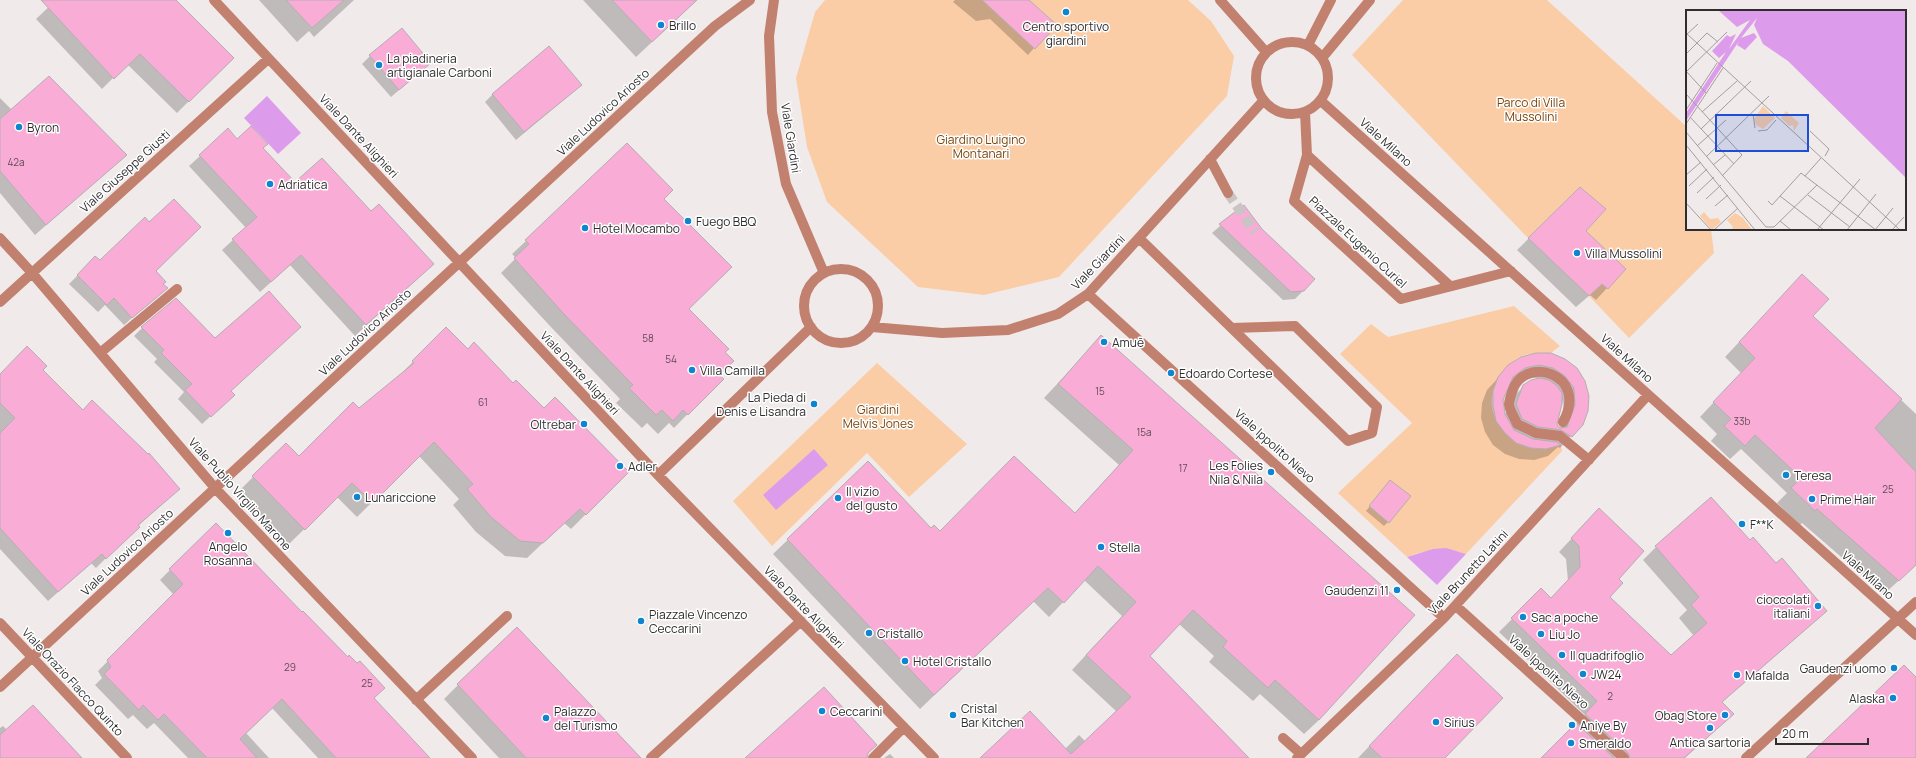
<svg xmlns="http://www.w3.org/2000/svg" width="1916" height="758" font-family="Manrope,sans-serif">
  <rect width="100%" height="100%" fill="#f1eaea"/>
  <path fill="#fbcda6" d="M825,0H1188L1211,21L1234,56L1227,96L1059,277L984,295L918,287L827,202L807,147L796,78L815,12Z
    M1403,0H1547L1687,127V229H1711L1714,253L1629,338L1589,296L1602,284L1586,231L1606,209L1580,187L1528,238L1352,55Z
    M1514,306L1560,346L1551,353C1541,353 1530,352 1520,357C1510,362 1506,369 1500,379C1498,382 1496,386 1494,390C1484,414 1507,442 1530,448C1540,450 1551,448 1561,445L1562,451L1466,554C1448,547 1424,550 1407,557L1338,493L1412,423L1340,354L1371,324L1388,337Z
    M877,363L967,444L909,497L867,453L772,546L733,501Z"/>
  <path fill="#dd9ceb" d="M267,96L301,133L278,154L244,118Z
    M814,449L828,465L776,510L763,495Z
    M1446,548L1466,554L1437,585L1407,557L1433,549Z"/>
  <path fill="#0003" fill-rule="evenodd" d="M56,0H153L232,58L177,113L127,64L102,89L36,19Z
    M259,0H354L314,37L309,31L297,42Z
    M583,0H697L636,57Z
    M955,0H1028L1034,48L1028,55L990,19L976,21L953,2Z
    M370,56L430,63L391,97L362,64Z
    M573,92L516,140L485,102L493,94Z
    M0,98L12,110L125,155L35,235L0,193Z
    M237,140L262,148L295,184L421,275L355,336L290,265L260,292L222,250L246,228L189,166L200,156Z
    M1580,188L1584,231L1607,288L1596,300L1590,295L1576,307L1517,250Z
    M662,200L688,309L724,353L718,375L722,379L674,428L669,423L658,434L647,423L642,428L616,403L620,399L549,325L501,273L516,258L512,254L526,241Z
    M1243,206L1303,291L1295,299L1283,300L1212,233Z
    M95,258L100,262L154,271L166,288L124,325L105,305L98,312L69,284Z
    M1788,290L1812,316L1916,414V565L1884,594L1802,523L1800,525L1777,503L1787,493L1741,449L1730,459L1711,441L1717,434L1700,417L1741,373L1725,357Z
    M142,328L215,340L230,391L225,403L202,424L178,399L184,392L154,362L157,359L134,336Z
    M446,328L468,350L513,384L544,410L628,472L571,529L564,523L527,558L505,556L476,532L453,505L459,499L419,456L357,517L337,497L289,544L238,492L286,444L299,457L398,377Z
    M1101,337L1319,720L1304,734L1260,694L1253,701L1209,662L1214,656L1179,624L1149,656L1247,758H982L1065,749L1079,735L1086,742L1117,712L1072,670L1122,616L1084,580L1049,617L1033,601L920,709L773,554L868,463L931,529L940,532L1074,514L1119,465L1044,398Z
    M1550,354L1588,396L1582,424L1560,448L1558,447L1548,456L1534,460L1519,459L1505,454L1493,445L1485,432L1481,418L1482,403L1487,390L1509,366ZM1529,377L1541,379L1524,386L1512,398L1505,414L1502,408L1505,390L1510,382L1515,379ZM1563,400L1564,417L1560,429L1556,424Z
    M41,370L82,411L179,489L138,526L96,568L91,563L48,601L0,549V375Z
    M1387,485L1388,522L1384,526L1366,511Z
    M1586,523L1617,579L1608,597L1671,656L1694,636L1679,618L1687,610L1643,560L1656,547L1750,542L1826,611L1721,703L1733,714L1685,758H1542L1585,715L1499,632L1541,590L1551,599L1568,581L1566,559L1559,552Z
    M216,524L373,698L415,758H318L272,708L246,733L269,758H188L154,723L147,729L133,715L128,719L95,685L102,678L98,671L174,595L160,580Z
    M1444,668L1445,757L1446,758H1358Z
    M458,685L625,758H499L444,699Z
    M3,726L7,730L80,758H0V728Z
    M890,754L894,758H884Z"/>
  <path fill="#f9acd6" stroke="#b4aeb1" d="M41,0H176L234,58L189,102L140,54L114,79Z
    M286,0H344L312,28Z
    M612,0H697L652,42Z
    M982,0H1029L1057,25L1035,49Z
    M402,28L431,63L399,90L369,55Z
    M549,46L582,85L524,132L492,94Z
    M49,76L127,155L46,225L0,171V119Z
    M251,126L268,144L263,148L295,182L322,158L371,211L379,204L434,264L366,325L301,255L271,282L232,239L257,217L199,155L228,128L237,139Z
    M627,143L673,190L664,199L732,267L689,309L729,349L725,352L734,361L719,375L724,379L688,415L683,410L673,421L662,410L656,415L629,388L633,385L562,312L514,258L529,244L525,240Z
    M1580,187L1606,209L1586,231L1626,269L1608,289L1602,284L1589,296L1528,238Z
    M174,199L201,227L156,271L166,282L163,284L168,288L132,318L114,298L107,305L77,275L95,256L100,260L145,217L149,222Z
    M1244,205L1262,229L1315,279L1304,291L1291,292L1219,224Z
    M1802,274L1829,299L1813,316L1902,399L1875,428L1916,472V565L1899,581L1817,509L1815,511L1791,488L1801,478L1755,435L1745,446L1724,426L1731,419L1713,402L1755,358L1739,342Z
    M269,291L301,327L231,391L235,395L211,417L185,390L192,384L161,353L164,350L141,327L176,298L215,338Z
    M446,327L468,349L474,342L513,383L516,380L544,408L555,397L629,472L586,515L580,509L543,543L520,541L491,517L467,489L473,484L434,442L373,503L352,483L305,530L252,476L286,443L299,456L353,402L359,408L414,363L412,361Z
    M1101,335L1415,615L1319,720L1275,680L1268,688L1223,647L1227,641L1193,610L1150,656L1249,758H980L1030,711L1071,754L1131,697L1086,655L1136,602L1098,566L1064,603L1048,588L934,695L787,539L868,461L931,528L934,525L940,531L1014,456L1075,513L1133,450L1058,384Z
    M27,346L47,366L43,370L83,410L92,400L148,454L149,453L180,489L138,525L140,527L106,559L102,554L58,592L0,528V433L15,418L0,403V374Z
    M1536,353H1551L1565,359L1577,368L1585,381L1589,396L1588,411L1583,425L1572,437L1561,430L1538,427L1522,419L1516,404L1523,385L1531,380L1540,378L1549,380L1557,386L1562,393V404L1557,424L1560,428L1567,427L1575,405L1574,388L1565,376L1553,368L1539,365L1525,368L1513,377L1503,400L1505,414L1514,430L1533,439L1557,442L1561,445L1546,449L1531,448L1516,443L1505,433L1496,421L1493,406V391L1498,377L1508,365L1521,357Z
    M1390,480L1411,496L1389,523L1369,506Z
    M1711,497L1750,540L1753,537L1776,563L1782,558L1827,611L1722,702L1734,714L1684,758H1630L1628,753L1585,714L1597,701L1511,618L1541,588L1551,598L1580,567L1579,546L1571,538L1599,508L1644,551L1619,579L1623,583L1610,597L1671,655L1707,623L1691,605L1699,597L1655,546Z
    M216,523L302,612L303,611L348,657L349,655L357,663L360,661L385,688L374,698L430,758H336L282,699L240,739L257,758H207L164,714L158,720L143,705L139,710L104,674L111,667L107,660L183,584L169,569Z
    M517,627L572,685L641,758H526L457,684Z
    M1457,654L1503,698L1445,758H1382L1369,746Z
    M1904,665L1916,677V758H1806Z
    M824,687L877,745L868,753L867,758H745Z
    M33,705L82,758H0V735Z
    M1576,723L1614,758H1541Z"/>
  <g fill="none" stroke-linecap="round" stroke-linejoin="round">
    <path stroke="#cac4c4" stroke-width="10" stroke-dasharray="10 5" stroke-linecap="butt" d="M1228,193L1255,232"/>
    <path stroke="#c2816f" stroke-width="10" d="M214,0L658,475L934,758
      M774,0L769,36L772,112L786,184L824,273
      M1220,0L1266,52
      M1256 78a36 36 0 1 1 72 0a36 36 0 1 1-72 0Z
      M1308,45L1331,0
      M1322,58L1370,0
      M1321,101L1916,635
      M1305,112L1307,155L1294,201L1401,299L1511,271
      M1307,155L1450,286
      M1210,159L1228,193
      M0,238L32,273L215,488L472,758
      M1139,238L1348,441L1372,433L1377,407L1295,326L1232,328
      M804 306a37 37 0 1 1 74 0a37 37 0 1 1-74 0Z
      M1088,294L1444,618
      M0,302L268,59
      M872,327L942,333L1008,330L1058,314L1088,294L1263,101
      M100,353L177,289
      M1563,422C1590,373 1523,354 1512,392C1511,396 1509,400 1509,404C1509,410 1515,418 1517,424L1536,433L1560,436L1589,460
      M658,475L811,327
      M1456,606L1624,758
      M0,623L127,758
      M0,687L715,26L750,0
      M416,700L507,616
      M1283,738L1301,754
      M651,758L801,621
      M873,758L904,727
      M1297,758L1444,618L1648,395
      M1746,758L1916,602"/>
  </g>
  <g fill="#0f85ce" stroke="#fff" stroke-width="1.5">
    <circle cx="1066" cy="12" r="4"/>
    <circle cx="661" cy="25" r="4"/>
    <circle cx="379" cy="65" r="4"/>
    <circle cx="19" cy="127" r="4"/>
    <circle cx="270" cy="184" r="4"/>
    <circle cx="688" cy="221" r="4"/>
    <circle cx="585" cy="228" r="4"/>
    <circle cx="1577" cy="253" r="4"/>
    <circle cx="1104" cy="342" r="4"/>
    <circle cx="692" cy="370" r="4"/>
    <circle cx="1171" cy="373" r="4"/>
    <circle cx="814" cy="404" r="4"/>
    <circle cx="584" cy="424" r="4"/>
    <circle cx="620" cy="466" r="4"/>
    <circle cx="1271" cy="472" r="4"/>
    <circle cx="1786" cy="475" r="4"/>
    <circle cx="357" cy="497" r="4"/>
    <circle cx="838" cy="498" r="4"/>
    <circle cx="1812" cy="499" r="4"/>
    <circle cx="1742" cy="524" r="4"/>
    <circle cx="228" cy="533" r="4"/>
    <circle cx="1101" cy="547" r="4"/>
    <circle cx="1397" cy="590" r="4"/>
    <circle cx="1818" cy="606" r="4"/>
    <circle cx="1523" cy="617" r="4"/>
    <circle cx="641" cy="621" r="4"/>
    <circle cx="869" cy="633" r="4"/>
    <circle cx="1541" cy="634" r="4"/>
    <circle cx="1562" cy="655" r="4"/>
    <circle cx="905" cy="661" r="4"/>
    <circle cx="1894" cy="668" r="4"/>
    <circle cx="1583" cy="674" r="4"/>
    <circle cx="1737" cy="675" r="4"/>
    <circle cx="1893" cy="698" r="4"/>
    <circle cx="822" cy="711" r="4"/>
    <circle cx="953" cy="715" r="4"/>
    <circle cx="1725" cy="715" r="4"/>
    <circle cx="546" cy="718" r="4"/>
    <circle cx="1436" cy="722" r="4"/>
    <circle cx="1572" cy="725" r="4"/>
    <circle cx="1710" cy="728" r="4"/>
    <circle cx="1571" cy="743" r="4"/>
  </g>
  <g text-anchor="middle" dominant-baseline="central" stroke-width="3" stroke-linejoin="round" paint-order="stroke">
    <g font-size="10" fill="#624d57">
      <text x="16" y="162">42a</text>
      <text x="648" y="338">58</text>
      <text x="671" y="359">54</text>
      <text x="1100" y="391">15</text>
      <text x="483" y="402">61</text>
      <text x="1742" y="421">33b</text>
      <text x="1144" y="432">15a</text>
      <text x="1183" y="468">17</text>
      <text x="1888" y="489">25</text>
      <text x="290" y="667">29</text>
      <text x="367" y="683">25</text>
      <text x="1610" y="696">2</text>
    </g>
    <g font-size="12" fill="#2f2d2d" stroke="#fff" text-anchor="start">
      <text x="669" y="25">Brillo</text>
      <text x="1066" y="26" text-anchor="middle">Centro sportivo<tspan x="1066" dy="14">giardini</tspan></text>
      <text x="387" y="58">La piadineria<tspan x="387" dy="14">artigianale Carboni</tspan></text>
      <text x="27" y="127">Byron</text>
      <text x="278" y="184">Adriatica</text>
      <text x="696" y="221">Fuego BBQ</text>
      <text x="593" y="228">Hotel Mocambo</text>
      <text x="1585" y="253">Villa Mussolini</text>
      <text x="1112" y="342">Amuē</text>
      <text x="700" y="370">Villa Camilla</text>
      <text x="1179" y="373">Edoardo Cortese</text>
      <text x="806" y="397" text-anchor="end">La Pieda di<tspan x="806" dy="14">Denis e Lisandra</tspan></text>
      <text x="576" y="424" text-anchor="end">Oltrebar</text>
      <text x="1263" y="465" text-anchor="end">Les Folies<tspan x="1263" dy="14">Nila &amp; Nila</tspan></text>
      <text x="628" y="466">Adler</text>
      <text x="1794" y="475">Teresa</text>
      <text x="846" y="491">Il vizio<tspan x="846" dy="14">del gusto</tspan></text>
      <text x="365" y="497">Lunariccione</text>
      <text x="1820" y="499">Prime Hair</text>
      <text x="1750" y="524">F**K</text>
      <text x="228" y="546" text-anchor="middle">Angelo<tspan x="228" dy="14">Rosanna</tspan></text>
      <text x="1109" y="547">Stella</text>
      <text x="1389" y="590" text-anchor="end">Gaudenzi 11</text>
      <text x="1810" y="599" text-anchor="end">cioccolati<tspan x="1810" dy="14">italiani</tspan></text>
      <text x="649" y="614">Piazzale Vincenzo<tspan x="649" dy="14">Ceccarini</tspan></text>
      <text x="1531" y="617">Sac a poche</text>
      <text x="877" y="633">Cristallo</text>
      <text x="1549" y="634">Liu Jo</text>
      <text x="1570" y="655">Il quadrifoglio</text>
      <text x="913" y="661">Hotel Cristallo</text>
      <text x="1886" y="668" text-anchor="end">Gaudenzi uomo</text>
      <text x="1591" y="674">JW24</text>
      <text x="1745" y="675">Mafalda</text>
      <text x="1885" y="698" text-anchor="end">Alaska</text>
      <text x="961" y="708">Cristal<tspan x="961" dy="14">Bar Kitchen</tspan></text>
      <text x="554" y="711">Palazzo<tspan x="554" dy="14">del Turismo</tspan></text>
      <text x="830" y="711">Ceccarini</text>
      <text x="1717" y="715" text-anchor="end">Obag Store</text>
      <text x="1444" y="722">Sirius</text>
      <text x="1580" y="725">Aniye By</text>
      <text x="1710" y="742" text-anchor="middle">Antica sartoria</text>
      <text x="1579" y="743">Smeraldo</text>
    </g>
    <g font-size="12" fill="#78450c" stroke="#fff">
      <text x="1531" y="102">Parco di Villa<tspan x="1531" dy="14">Mussolini</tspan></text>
      <text x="981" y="139">Giardino Luigino<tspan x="981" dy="14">Montanari</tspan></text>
      <text x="878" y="409">Giardini<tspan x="878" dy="14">Melvis Jones</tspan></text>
    </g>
    <g font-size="12" fill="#2f2d2d" stroke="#fff">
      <text transform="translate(603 112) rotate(-43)">Viale Ludovico Ariosto</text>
      <text transform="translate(359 136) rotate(47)">Viale Dante Alighieri</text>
      <text transform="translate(791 138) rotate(81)">Viale Giardini</text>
      <text transform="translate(1386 142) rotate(42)">Viale Milano</text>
      <text transform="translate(125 171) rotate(-42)">Viale Giuseppe Giusti</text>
      <text transform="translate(1358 242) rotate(43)">Piazzale Eugenio Curiel</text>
      <text transform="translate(1098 262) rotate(-46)">Viale Giardini</text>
      <text transform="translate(365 332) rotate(-43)">Viale Ludovico Ariosto</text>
      <text transform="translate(1627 358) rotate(42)">Viale Milano</text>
      <text transform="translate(580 373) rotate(47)">Viale Dante Alighieri</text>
      <text transform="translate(1275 446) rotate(42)">Viale Ippolito Nievo</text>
      <text transform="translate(240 494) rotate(48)">Viale Publio Virgilio Marone</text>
      <text transform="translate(127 552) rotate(-43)">Viale Ludovico Ariosto</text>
      <text transform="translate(1468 572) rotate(-47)">Viale Brunetto Latini</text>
      <text transform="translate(1868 575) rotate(42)">Viale Milano</text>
      <text transform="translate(804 607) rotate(46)">Viale Dante Alighieri</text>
      <text transform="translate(1549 672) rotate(42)">Viale Ippolito Nievo</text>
      <text transform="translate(73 682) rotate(47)">Viale Orazio Flacco Quinto</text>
    </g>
  </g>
  <g transform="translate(1686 10)">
    <rect width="220" height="220" fill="#f1eaea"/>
    <path d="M77,96L89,108L77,119L70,115L68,109ZM100,101L113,113L108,121L107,115L103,116L95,108ZM18,202L24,209L32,208L35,212L26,220L14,206ZM49,203L57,208L66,220H45L47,217L41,210Z" fill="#fbcda6"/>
    <path d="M32,0H220V168L102,51L77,34L68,15L71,8L55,28L68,23L71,27L59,40L51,35L53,31L0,111V103L40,42L33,48L26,41L41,25L44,27L50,24L43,39L64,10L51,17Z" fill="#dd9ceb"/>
    <path fill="none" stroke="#a39e9e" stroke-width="1" d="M0,23L214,220M0,25L12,14M0,44L21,23L32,32M0,61L20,83M0,62L41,22M0,84L56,145L36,166M0,100L31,53M16,102L51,71M67,104L69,118M4,107L48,154M0,114L37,58M15,119L65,71M72,121L81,120L90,110M124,121L143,139L139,146M0,122L80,217H88L131,175M0,135L69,220M11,136L40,110M20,147L83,86M27,155L39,145M0,165L15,152M119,166L135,148M3,176L21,159M11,183L28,167M122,185L164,217M94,186L138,220M20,189L35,175M82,191L86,195L115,163L190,220M0,193L25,220M29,196L42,185M94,211L105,220M28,220L52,198M131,220L174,169M161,220L190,184M189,220L207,198M206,220L218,207"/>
    <path fill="#1d4ed8" fill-opacity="0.15" stroke="#1d4ed8" stroke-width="2" d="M30,105H122V141H30Z"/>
    <rect width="220" height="220" fill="none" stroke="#2f2d2d" stroke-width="2"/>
  </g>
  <path d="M1776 738v6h92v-6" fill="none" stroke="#2f2d2d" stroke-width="2"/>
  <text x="1782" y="738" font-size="12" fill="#2f2d2d" stroke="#ffffff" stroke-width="3" paint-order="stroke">20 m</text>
</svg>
